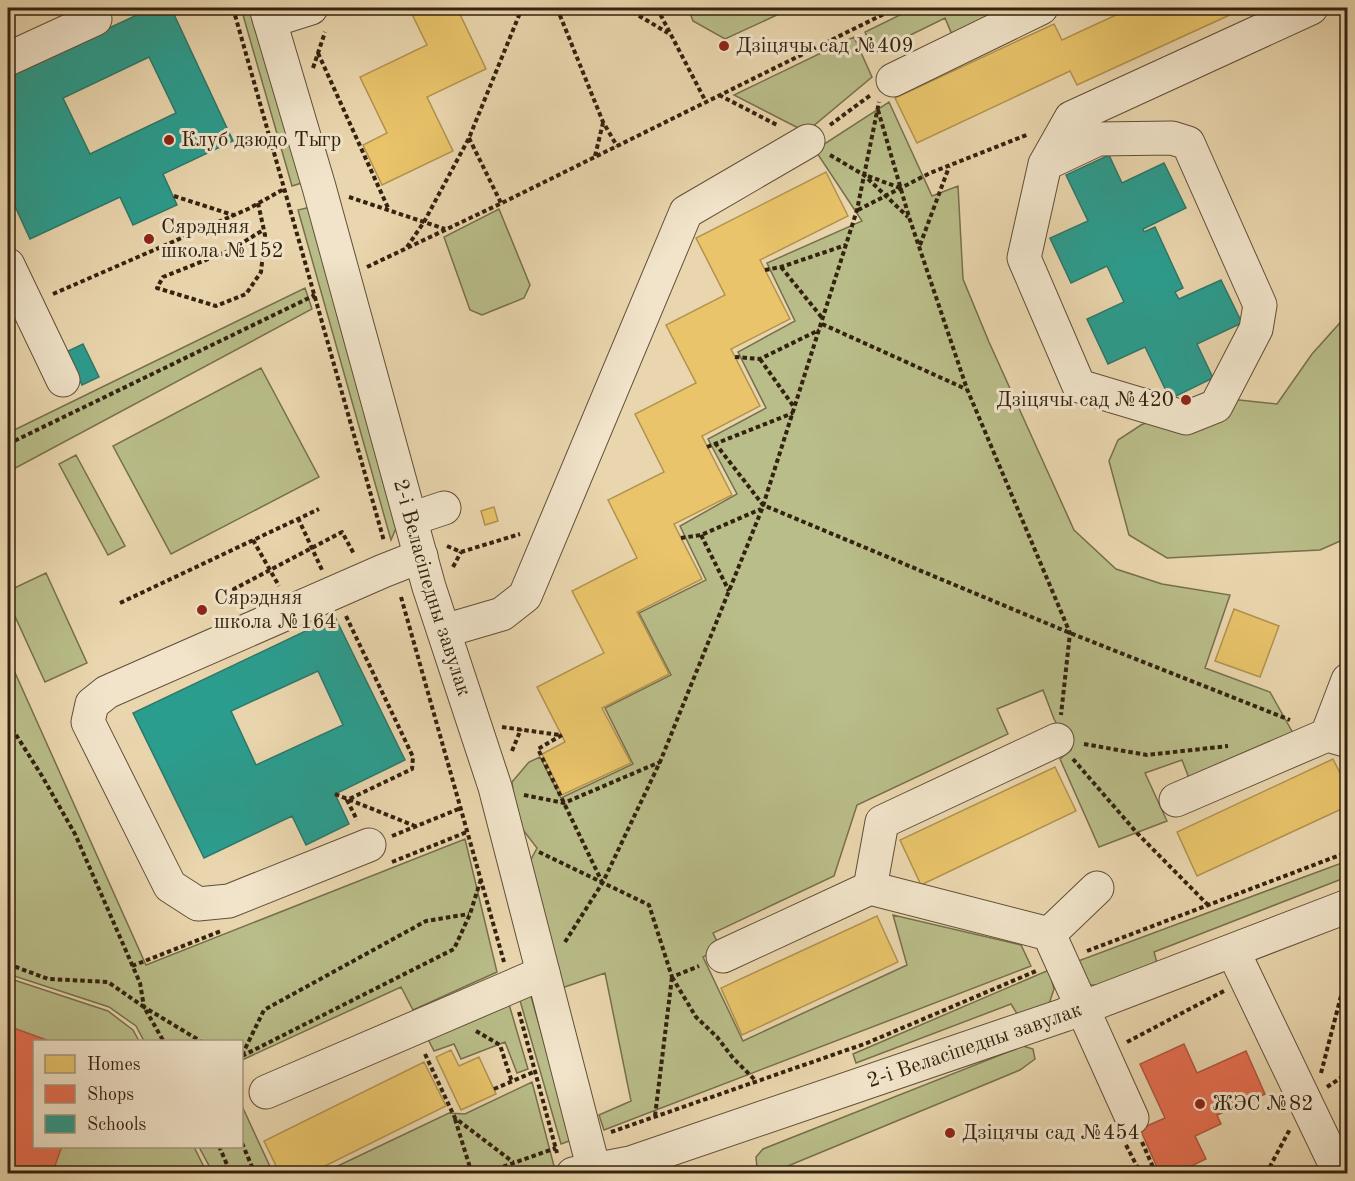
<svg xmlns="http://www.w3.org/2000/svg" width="1355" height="1181" font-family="'Old Standard TT',serif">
  <rect width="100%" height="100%" fill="#ead6ae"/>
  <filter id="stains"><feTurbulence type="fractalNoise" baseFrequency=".00333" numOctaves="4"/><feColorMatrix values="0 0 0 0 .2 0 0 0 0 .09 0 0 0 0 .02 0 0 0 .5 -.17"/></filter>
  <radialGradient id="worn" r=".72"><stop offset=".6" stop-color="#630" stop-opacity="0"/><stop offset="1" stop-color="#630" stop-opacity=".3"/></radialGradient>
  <path fill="#b9bd89" stroke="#76704c" stroke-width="1.5" d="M241,8H255L305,182L292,186Z
    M688,8H792L725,39L693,21Z
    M914,8H1012L953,37L945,18L874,53L865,32Z
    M854,37L872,77L806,132L734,95Z
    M889,102L932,196L958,186L963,279L989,342L1074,530L1116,569L1162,584L1230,595L1205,668L1270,692L1298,742L1189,778L1182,760L1145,773L1167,821L1099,847L1060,759L1071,750L1054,719L1043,690L997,709L1008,734L857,805L834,876L713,933L720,948L703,957L743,1041L907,965L893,915L1021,945L1031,966L604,1130L599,1115L631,1101L605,973L559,989L528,865L537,848L517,822L512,782L529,762L540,757L561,798L633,764L605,708L671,675L639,613L706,580L680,526L737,494L708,439L766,408L738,352L795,321L767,263L862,221L815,150Z
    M311,207L397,526L391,540L298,210Z
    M499,209L530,285L524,298L482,315L470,310L444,237Z
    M305,288L312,309L8,472V433Z
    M1347,315V538L1320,550L1167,558L1129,535L1109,461L1118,440L1141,425L1211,397L1277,404L1312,354Z
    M261,368L319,477L171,554L113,446Z
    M76,455L125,546L108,555L59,464Z
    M46,573L87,663L45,682L8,601V591Z
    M8,657L146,965L465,839L497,972L413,1010L401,987L242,1060V1042L144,1041L136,1026L109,1007L8,974Z
    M1347,861V877L1154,952L1157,963L1100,985H1088L1070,964Z
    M1049,970L1054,989L1049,1004L1019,1017L1011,1004L856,1063L853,1054Z
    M8,978L108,1011L133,1030L139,1041L34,1042V1146L194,1147L207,1173L8,1174Z
    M528,986L572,1140L561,1144L517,990Z
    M506,994L528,1069L517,1073L505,1042L461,1059L454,1044L434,1051L424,1031Z
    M1023,1046L1033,1049L1035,1059L1020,1070L771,1173H762L757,1168L756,1157L763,1149Z
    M532,1082L554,1166L533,1174L323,1173L449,1113L465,1114Z
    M242,1106L273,1173H213L199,1147L242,1146Z"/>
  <path fill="#e9c46a" stroke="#b2934f" stroke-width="1.5" d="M409,8H457L486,69L427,97L453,151L382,185L363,145L387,133L360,77L427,45Z
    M1131,8H1245L1077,85L1070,71L917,143L895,98L1054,24L1062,40Z
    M826,172L848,216L760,260L790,319L731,349L760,406L702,436L732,495L674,524L702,579L637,612L669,674L602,708L631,763L562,795L542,754L565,742L537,687L604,653L572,591L637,558L608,500L664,472L635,414L696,383L666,325L725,295L696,238Z
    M494,507L498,521L485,525L481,511Z
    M1234,609L1279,626L1260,677L1215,661Z
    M1333,759L1348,789V806L1197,876L1177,832Z
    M1055,767L1076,811L921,885L900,840Z
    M877,916L898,962L742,1035L721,988Z
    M451,1050L459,1066L479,1057L496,1094L461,1110L436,1057Z
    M424,1062L446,1106L309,1174H280L264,1141Z"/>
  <path fill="#e76f51" stroke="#b1583d" stroke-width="1.5" d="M8,1026L52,1042H34V1146H62L52,1174H8Z
    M1184,1044L1197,1073L1246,1051L1265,1094L1217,1115L1221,1124L1195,1136L1206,1159L1175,1174H1160L1140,1129L1165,1118L1140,1064Z"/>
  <path fill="#2a9d8f" stroke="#2d7869" stroke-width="1.5" fill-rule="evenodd" d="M152,8H171L233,141L163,174L177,205L133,225L120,197L30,239L8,191V75ZM149,57L176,113L90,154L63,98Z
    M1109,155L1122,183L1164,163L1186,208L1143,229L1144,232L1155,227L1183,288L1175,292L1179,299L1221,280L1242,323L1197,344L1213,378L1170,399L1145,347L1108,364L1087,319L1124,302L1107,266L1071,283L1050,238L1088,221L1066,175Z
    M83,344L99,377L82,385L66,352Z
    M335,617L405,760L335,794L349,824L306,845L292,816L204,858L133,713ZM318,671L343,725L256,765L231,711Z"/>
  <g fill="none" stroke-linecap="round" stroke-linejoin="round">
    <g stroke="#614f37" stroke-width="35">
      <g id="minor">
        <path id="s1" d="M266,8L319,187L429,587L495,787L595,1174"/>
        <path d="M270,21L311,8"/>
        <path d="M8,59L95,19"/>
        <path d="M893,80L1041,8"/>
        <path d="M1045,164L1098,139L1172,138L1188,143L1260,305L1256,329L1216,406L1186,418L1079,386L1024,258L1045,164L1071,118L1311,8"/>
        <path d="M8,265L63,380"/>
        <path d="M411,519L444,508"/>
        <path d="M444,631L502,614L525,596L686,212L808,141"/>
        <path d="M1327,735L1348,680"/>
        <path d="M1176,800L1327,735L1348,741"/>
        <path d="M369,845L229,901L198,904L170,886L88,722L92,704L107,692L383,571L421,556"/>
        <path d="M870,888L882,822L1057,740"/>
        <path d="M1049,934L1097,888"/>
        <path d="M1233,951L1340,1174"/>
        <path d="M723,956L870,888L1049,934L1132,1118"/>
        <path d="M266,1092L543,973"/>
        <path id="s2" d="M573,1174L630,1163L1064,1015L1348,906"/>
      </g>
    </g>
    <path stroke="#33220f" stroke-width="4" stroke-dasharray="4.5 3" stroke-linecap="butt" d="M233,8L384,541
      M557,8L603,122L617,146
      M626,8L668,33
      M657,8L706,102
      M318,53L389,210
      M313,68L325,32
      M719,95L779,126
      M878,110L909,217L967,389L1070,633L1061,715
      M830,125L872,94
      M469,138L501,203
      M830,155L864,175L908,217
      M595,156L603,123
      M868,176L900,188
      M174,196L233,215
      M349,197L445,229
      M258,203L265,235L261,272L246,294L216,306L157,288L163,277L231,250L263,230
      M858,210L930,173L1029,134
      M920,245L949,167
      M407,247L424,222L469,138L522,8
      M367,267L506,201L896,8
      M781,267L823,319
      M765,270L781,267L846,245
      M53,294L248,209L284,189
      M822,324L966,389
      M735,357L760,359L819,330
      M760,359L794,407
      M715,443L763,505L1070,633L1290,720
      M8,444L315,295
      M707,447L793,413
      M298,518L322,570
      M701,535L729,591
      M681,538L701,535L761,509
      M253,540L279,586
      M447,546L461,552L520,534
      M453,567L461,552
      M401,597L504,962
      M120,603L319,509
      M241,604L234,589L342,532L354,554
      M346,616L413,757L412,769L347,800L357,820
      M8,722L42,776L75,834L140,983L144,1007L202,1042
      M502,727L560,735
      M562,735L538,749L602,882
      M1084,744L1147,755L1228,746
      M512,751L521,729
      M1073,759L1137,833L1208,905
      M335,794L415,826
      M524,795L564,803L660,762
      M392,836L461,808
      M539,852L649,905L672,977L699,966
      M392,862L467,832
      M565,942L603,882L660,762L762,509L857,210L879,102
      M1087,951L1348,852
      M8,964L48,979L108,982L144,1007L164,1042
      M132,966L221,931
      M672,977L696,1017L717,1037L733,1058L756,1081
      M519,1012L557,1153
      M476,1031L500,1045L512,1082
      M1127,1042L1224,991
      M425,1054L455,1118L513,1162
      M242,1055L264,1010L426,921L469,914
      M242,1056L454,949L470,914L481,879
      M1321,1073L1348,969
      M1327,1087L1348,1073
      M494,1089L536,1071
      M655,1116L672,977
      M455,1119L472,1174
      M611,1132L867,1043L1036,971
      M1142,1142L1156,1174
      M242,1143L255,1174
      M1126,1145L1141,1174
      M219,1146L231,1174
      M482,1174L556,1148
      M1266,1174L1290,1129"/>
    <use href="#minor" stroke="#f1e4ca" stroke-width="33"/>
  </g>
  <g fill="#8f2418" stroke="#f1e4ca" stroke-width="2">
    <circle cx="724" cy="46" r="6"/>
    <circle cx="169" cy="140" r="6"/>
    <circle cx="149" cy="239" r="6"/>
    <circle cx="1186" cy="400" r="6"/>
    <circle cx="202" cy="610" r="6"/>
    <circle cx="1200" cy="1104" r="6"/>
    <circle cx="950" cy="1133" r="6"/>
  </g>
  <g text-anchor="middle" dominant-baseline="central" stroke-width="6" stroke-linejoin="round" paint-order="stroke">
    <g font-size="21" fill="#33220f" stroke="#f1e4ca" text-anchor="start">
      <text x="736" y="46">Дзіцячы сад №409</text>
      <text x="181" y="140">Клуб дзюдо Тыгр</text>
      <text x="161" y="227">Сярэдняя<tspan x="161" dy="24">школа №152</tspan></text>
      <text x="1174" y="400" text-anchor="end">Дзіцячы сад №420</text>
      <text x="214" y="598">Сярэдняя<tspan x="214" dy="24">школа №164</tspan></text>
      <text x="1212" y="1104">ЖЭС №82</text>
      <text x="962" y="1133">Дзіцячы сад №454</text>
    </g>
    <g font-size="21" fill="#33220f" stroke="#f1e4ca">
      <text stroke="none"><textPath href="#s1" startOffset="603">2-і Веласіпедны завулак</textPath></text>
      <text stroke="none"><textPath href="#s2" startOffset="422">2-і Веласіпедны завулак</textPath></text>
    </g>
  </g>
  <rect width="1355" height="1181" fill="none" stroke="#ead6ae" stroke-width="30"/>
  <rect x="9" y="9" width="1337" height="1163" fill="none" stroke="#33220f" stroke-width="3"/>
  <rect x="15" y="15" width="1325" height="1151" fill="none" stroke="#33220f" stroke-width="1.5"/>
  <rect x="33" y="1040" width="210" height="108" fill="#f1e4ca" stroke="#a5967f" stroke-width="1.5"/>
  <rect x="45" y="1055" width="30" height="18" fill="#e9c46a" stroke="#a5967f" stroke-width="1.5"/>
  <text x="87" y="1070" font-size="18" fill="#33220f">Homes</text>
  <rect x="45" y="1085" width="30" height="18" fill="#e76f51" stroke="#a5967f" stroke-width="1.5"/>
  <text x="87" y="1100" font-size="18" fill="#33220f">Shops</text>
  <rect x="45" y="1115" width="30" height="18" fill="#2a9d8f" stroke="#a5967f" stroke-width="1.5"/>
  <text x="87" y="1130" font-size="18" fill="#33220f">Schools</text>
  <rect width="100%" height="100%" filter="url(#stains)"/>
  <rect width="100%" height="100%" fill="url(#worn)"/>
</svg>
